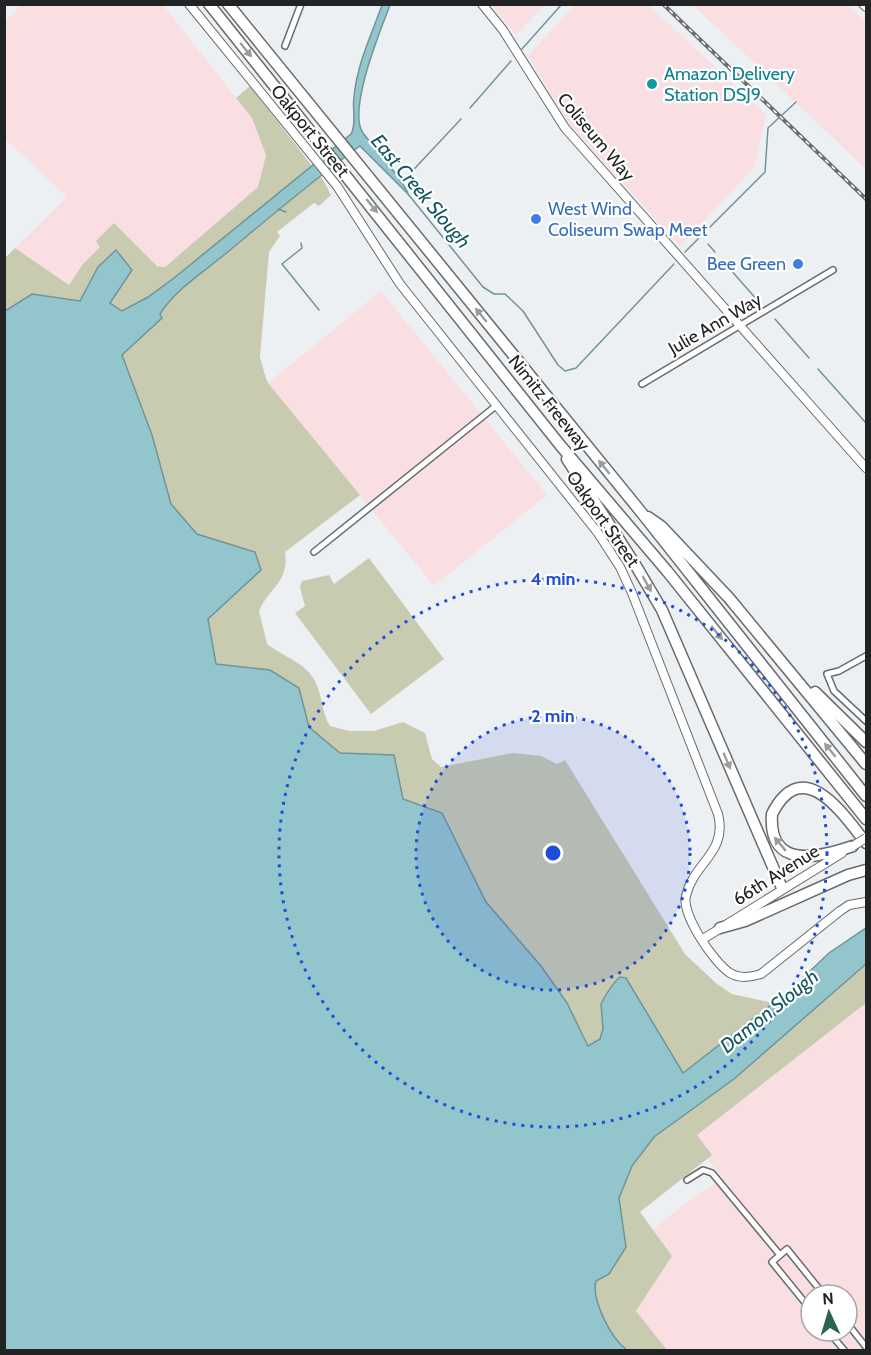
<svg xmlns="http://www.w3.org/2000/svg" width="871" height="1355" font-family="Cabin,sans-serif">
  <rect width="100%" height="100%" fill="#edf0f3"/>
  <path fill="#f9dee2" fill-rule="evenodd" d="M21,5H163L252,118L266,155L258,187L165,267L100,247L83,264L69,285L15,248L67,197L5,139V22Z
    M492,5H545L516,35Z
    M575,5H649L766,115L754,168L680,246L570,125L528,56Z
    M693,5H848L866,22V169Z
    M381,291L547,495L434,586L268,383Z
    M866,1003V1350H667L636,1311L672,1256L653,1229L698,1194L723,1179L688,1134ZM811,1295H847V1331H811Z"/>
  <path fill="#c9cbb1" d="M250,86L323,180L331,195L319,206L314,203L277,232L280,236L269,252L260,357L264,372L268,383L360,495L285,552C289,583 270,586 259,611L267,644C282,656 306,663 315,681C323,696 321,712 330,726L350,731H374L403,722L425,733L432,759L441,767L513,753L541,756L557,764L565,760L685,954L717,984L732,994L782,1005L805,1016L866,964V1003L697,1135L712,1155L640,1212L672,1256L636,1311L667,1350H5L4,259L15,248L69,285L83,264L100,247L96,241L114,223L157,266L165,267L258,187L266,155L252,118L236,98Z
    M369,558L444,659L371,714L295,613L305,606L300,587L302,581L329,575L334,584Z"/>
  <path fill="#93c5cd" stroke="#71949a" stroke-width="1.5" d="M382,5H390C381,29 347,110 363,133C372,145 406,183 408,194L360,146C313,180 269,218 224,255C203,272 174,291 160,314L162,318L122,355L152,435L171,504L197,534L255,552L261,570L208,619L216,664L270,670L299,688L309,727L340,753L394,755L403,799L442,813L486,902L541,966L567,1003L588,1046L600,1039L603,1029L601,1004C605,996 613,983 620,977L626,978L683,1073L790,990L829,953L866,928V964L734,1079L654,1137L632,1166L619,1198L626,1247L609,1274L596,1281C591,1299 611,1339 627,1350H5V311L32,294L80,301L98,267L116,250L132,270L110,303L122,311L148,297L174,278L351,134C357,124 352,109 354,97C357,64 371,36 382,5Z"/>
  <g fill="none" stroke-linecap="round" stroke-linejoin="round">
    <path stroke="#71949a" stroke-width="1.5" d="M522,49L562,4
      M470,108L511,61
      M402,182L461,119
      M408,194L483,287L494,294H505L523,311L558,365L565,371L576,368L674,264
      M278,209L286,212
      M301,243L302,248L282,264L319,310
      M708,244L715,252
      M685,252L765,172L768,128L796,102
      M723,261L758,301
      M775,319L809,358
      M818,369L866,423"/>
    <g stroke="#686b6d" stroke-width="8">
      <path id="street" d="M285,46L301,4
        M642,384L833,270
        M314,552L497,405
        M866,656L839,671L827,674L834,691L866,721
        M687,1180L703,1170L712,1173L780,1255
        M811,1310L772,1262L787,1249L824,1295
        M847,1323L866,1347
        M828,1331L844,1350"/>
    </g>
    <g stroke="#686b6d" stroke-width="10">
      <path id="secondary" d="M189,4L337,186L400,284L598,533L620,567L632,593L718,814C728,853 693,863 686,896C681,914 714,963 730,973C740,979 750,977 761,974L840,911L849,905L866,902
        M482,4L503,30L565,128L866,468
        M863,4L866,7
        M703,939L842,853"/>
    </g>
    <g stroke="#686b6d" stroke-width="13">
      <path id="highway" d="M209,4L560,445L667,571L866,819
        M228,4L641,512L866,796
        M567,459L636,566L662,610L782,888
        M648,517L661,526L729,598L866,764
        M815,692L866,742
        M853,846C818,858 768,870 772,814C803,753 843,814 866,843
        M720,928L745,921L848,875L866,870"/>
    </g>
    <use href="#street" stroke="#fff" stroke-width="5"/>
    <use href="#secondary" stroke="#fff" stroke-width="8"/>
    <use href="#highway" stroke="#fff" stroke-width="10"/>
    <g stroke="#6c6d6f" stroke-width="4">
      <path id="rail" d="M663,4L866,199"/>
    </g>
    <use href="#rail" stroke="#fff" stroke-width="1.5" stroke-dasharray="4.5" stroke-linecap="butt"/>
    <g stroke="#686b6d" stroke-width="10" stroke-linecap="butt">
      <path id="secondary-bridge" d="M853,846L866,838"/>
    </g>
    <use href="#secondary-bridge" stroke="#fff" stroke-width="8"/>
  </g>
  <defs><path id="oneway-solid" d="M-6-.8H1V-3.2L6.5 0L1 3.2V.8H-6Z" transform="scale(1.5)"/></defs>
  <g fill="#9c9c9c">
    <use href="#oneway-solid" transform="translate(246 50) rotate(51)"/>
    <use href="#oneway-solid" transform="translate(372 206) rotate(51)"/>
    <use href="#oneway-solid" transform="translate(481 315) rotate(-129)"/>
    <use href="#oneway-solid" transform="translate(604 467) rotate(-129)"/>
    <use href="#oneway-solid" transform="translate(647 584) rotate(61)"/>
    <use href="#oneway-solid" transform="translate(717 633) rotate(51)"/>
    <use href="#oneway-solid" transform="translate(830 750) rotate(-129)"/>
    <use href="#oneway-solid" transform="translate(727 761) rotate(67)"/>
    <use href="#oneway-solid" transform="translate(780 844) rotate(-130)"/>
  </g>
  <circle cx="553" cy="853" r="137" fill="#1d4ed8" fill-opacity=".12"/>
  <g fill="none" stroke="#1d4ed8" stroke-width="3" stroke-dasharray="3 6">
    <circle cx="553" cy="853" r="137"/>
    <circle cx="553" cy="853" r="274"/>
  </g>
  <circle fill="#0f9aa8" stroke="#fff" stroke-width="2" cx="652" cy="84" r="6"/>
  <g fill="#3f7fe0" stroke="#fff" stroke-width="2">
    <circle cx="536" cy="219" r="6"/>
    <circle cx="798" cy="264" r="6"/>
  </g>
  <g text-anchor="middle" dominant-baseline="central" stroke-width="4.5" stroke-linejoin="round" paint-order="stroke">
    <g font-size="18" fill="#0d838f" stroke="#fff" text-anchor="start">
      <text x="664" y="74">Amazon Delivery<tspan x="664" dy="21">Station DSJ9</tspan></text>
    </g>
    <g font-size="18" fill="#222324" stroke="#fff">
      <text transform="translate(310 131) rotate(51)">Oakport Street</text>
      <text transform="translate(596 137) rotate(50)">Coliseum Way</text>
      <text transform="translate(715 324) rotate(-30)">Julie Ann Way</text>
      <text transform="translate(549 403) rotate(51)">Nimitz Freeway</text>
      <text transform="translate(603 519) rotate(55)">Oakport Street</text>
      <text transform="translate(776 875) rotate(-32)">66th Avenue</text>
    </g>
    <g font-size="18" fill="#366cbe" stroke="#fff" text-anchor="start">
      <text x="548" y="209">West Wind<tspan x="548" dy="21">Coliseum Swap Meet</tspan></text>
      <text x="786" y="264" text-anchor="end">Bee Green</text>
    </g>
    <g font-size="20" font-style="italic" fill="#115761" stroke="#fff">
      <text transform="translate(421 191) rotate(50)">East Creek Slough</text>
      <text transform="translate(769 1011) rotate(-39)">Damon Slough</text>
    </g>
  </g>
  <circle cx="553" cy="853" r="9" fill="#1d4ed8" stroke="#fff" stroke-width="3"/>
  <g font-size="18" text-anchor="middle" font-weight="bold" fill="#1d4ed8" stroke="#fff" stroke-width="4.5" stroke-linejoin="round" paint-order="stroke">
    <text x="553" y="585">4 min</text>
    <text x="553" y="722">2 min</text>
  </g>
  <rect width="871" height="1355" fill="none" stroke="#222324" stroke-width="12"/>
  <g transform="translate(829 1313) rotate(356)"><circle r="28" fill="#ffffff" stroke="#a7a7a7" stroke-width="1.5"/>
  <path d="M0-4.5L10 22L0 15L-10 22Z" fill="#2a654f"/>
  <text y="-9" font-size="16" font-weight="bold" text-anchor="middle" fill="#222324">N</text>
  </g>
</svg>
